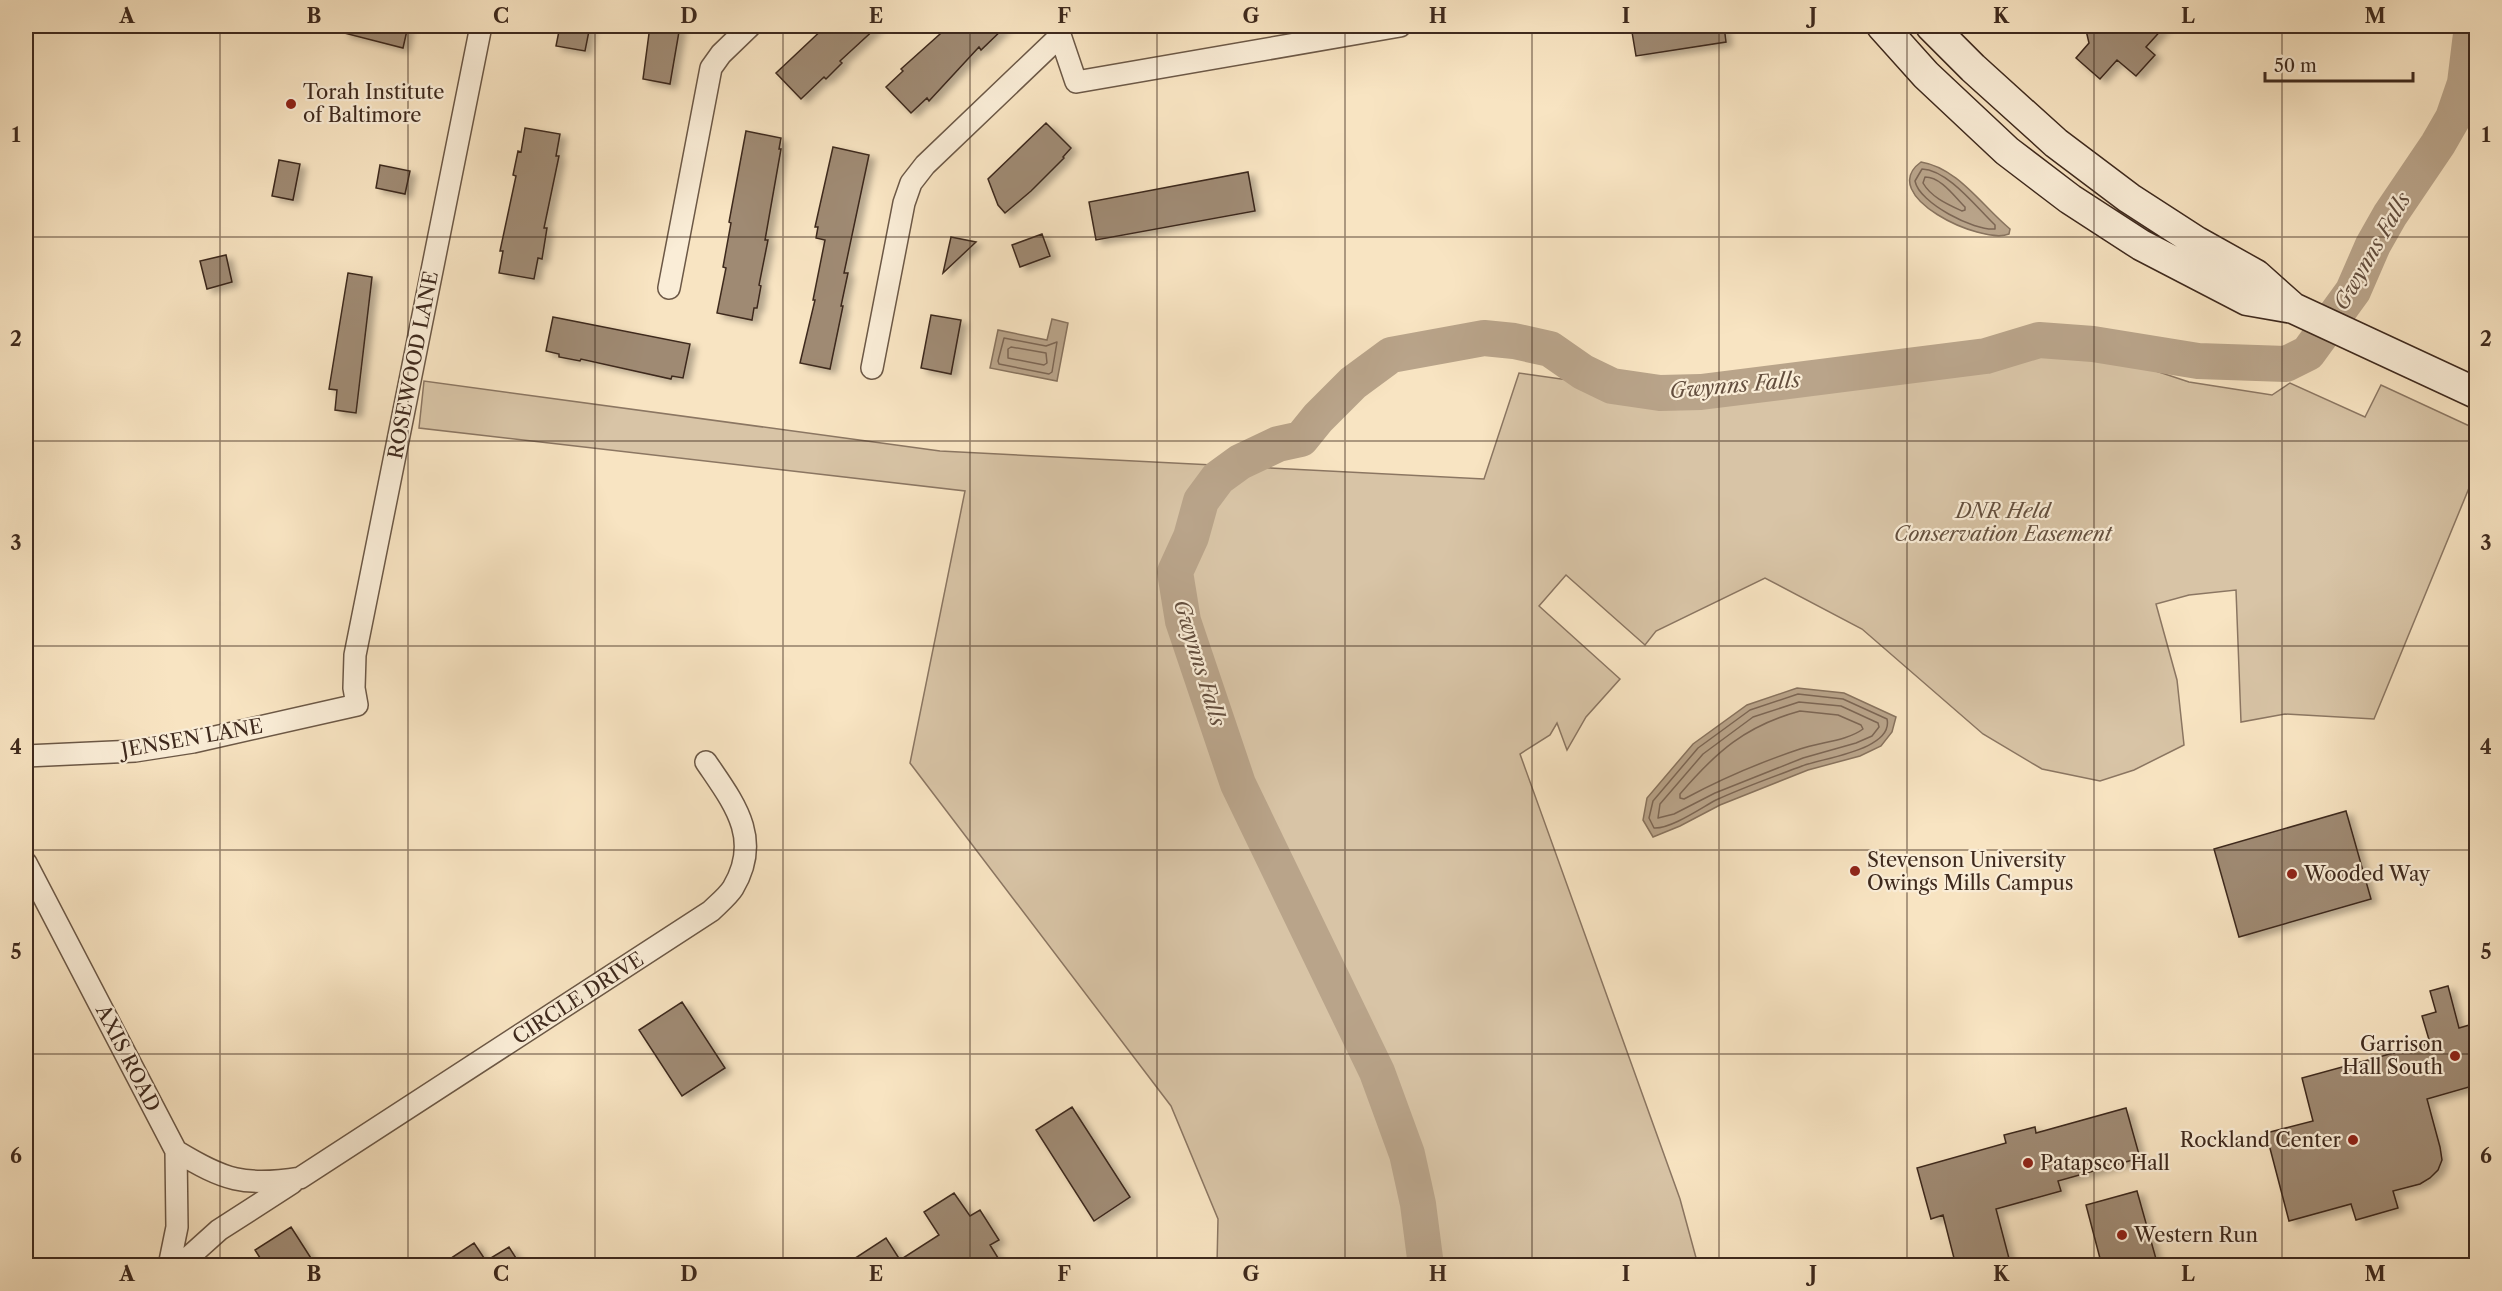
<svg xmlns="http://www.w3.org/2000/svg" width="2502" height="1291" font-family="'Libre Caslon Text',serif">
  <defs>
    <filter id="shadow"><feDropShadow dx="6" dy="4" stdDeviation="3" flood-color="#0004"/></filter>
  </defs>
  <rect width="100%" height="100%" fill="#f8e4c2"/>
  <filter id="stains"><feTurbulence type="fractalNoise" baseFrequency=".00333" numOctaves="4"/><feColorMatrix values="0 0 0 0 .2 0 0 0 0 .09 0 0 0 0 .02 0 0 0 .5 -.17"/></filter>
  <radialGradient id="worn" r=".72"><stop offset=".6" stop-color="#630" stop-opacity="0"/><stop offset="1" stop-color="#630" stop-opacity=".3"/></radialGradient>
  <path fill="#d8c4a6" stroke="#8b7662" stroke-width="1.5" d="M2032,330L2189,382L2272,395L2290,383L2365,417L2381,385L2476,429V471L2374,719L2285,714L2241,722L2236,590L2189,595L2156,604L2177,680L2184,745L2134,770L2100,781L2042,769L1983,734L1862,629L1765,578L1656,631L1645,645L1566,575L1539,606L1620,679L1586,717L1567,750L1557,723L1550,735L1520,754L1680,1199L1698,1265H1217L1218,1219L1171,1106L910,763L965,491L419,428L424,381L940,451L1484,479L1519,373L1632,389L1727,393L1955,356Z"/>
  <path fill="#b9a48a" stroke="#88735e" stroke-width="1.5" d="M1921,162C1958,168 1982,206 2010,229L2009,234C1981,245 1875,195 1921,162Z
    M1052,319L1068,323L1057,381L990,368L998,330L1047,340Z
    M1797,688L1844,693L1896,717L1892,732L1881,746L1860,756L1808,770L1720,805L1680,826L1653,837L1643,820L1647,798L1693,744L1747,705Z"/>
  <g fill="none" stroke-linecap="round" stroke-linejoin="round">
    <path stroke="#7c6654" stroke-width="1.5" d="M1922,169C1948,170 1976,207 1995,225V229C1974,231 1919,203 1915,181Z
      M1925,177C1941,177 1954,196 1965,207V210L1962,211C1947,204 1931,197 1923,183Z
      M1004,338L1046,346L1057,342L1052,372L1049,374L999,364L998,361Z
      M1011,347L1046,353L1047,363L1044,365L1008,358V349Z
      M1798,694L1843,699L1887,719C1894,750 1822,758 1802,766C1773,777 1744,787 1716,800C1701,808 1671,829 1654,828L1649,818L1653,801L1698,748L1750,710Z
      M1799,702L1841,706L1878,723L1879,727L1872,736L1856,743L1803,758L1715,793L1674,814L1658,818L1660,804L1703,754L1753,717Z
      M1800,711L1838,715L1861,725L1863,729C1847,741 1820,742 1800,749C1761,762 1721,779 1684,799L1680,798V794C1716,752 1745,726 1800,711Z"/>
    <path stroke="#b9a48a" stroke-width="36" d="M1426,1266L1418,1204L1407,1154L1377,1072L1238,784L1183,621L1175,572L1191,537L1201,501L1218,478L1240,462L1278,444L1301,439L1318,418L1353,383L1391,355L1484,338L1514,341L1550,349L1583,372L1612,386L1660,393L1701,392L1986,356L2039,340L2093,344L2198,361L2286,364L2308,353L2353,291L2373,245L2390,215L2438,144L2453,118L2465,83L2472,26"/>
  </g>
  <path fill="#9f8a73" stroke="#3e291d" stroke-width="1.5" filter="url(#shadow)" d="M344,26H408L403,48L344,33Z
    M560,26H590L585,51L556,46Z
    M650,26H680L670,84L643,79Z
    M826,26H878L840,61L842,63L826,79L824,77L801,99L776,73Z
    M949,26H1006L981,50L979,47L929,101L927,98L911,113L886,87L903,71L901,69Z
    M1631,26H1724L1726,42L1636,56Z
    M2085,26H2165L2146,47L2155,55L2136,76L2117,60L2100,79L2076,58L2089,43Z
    M1046,123L1071,148L1063,157L1064,158L1031,191L1005,213L998,205L988,179Z
    M525,128L560,134L556,156H559L544,228H547L542,259L538,258L534,279L499,273L503,251H500L516,176L513,175L518,151L521,152Z
    M746,131L781,138L779,149H781L765,240H768L759,285L761,286L757,308H754L752,320L717,313L726,268L723,267L731,223L729,222Z
    M833,147L869,155L844,273H848L841,306H843L830,369L800,363L815,300H813L825,240L816,238L818,227H815Z
    M279,160L300,164L293,200L272,196Z
    M380,165L410,171L405,194L376,188Z
    M1248,172L1255,211L1096,240L1089,202Z
    M1042,234L1050,256L1020,267L1012,245Z
    M951,237L976,242L943,273Z
    M226,255L232,282L207,289L200,261Z
    M348,273L372,277L356,413L335,410L337,390L329,389Z
    M931,315L961,320L951,374L921,368Z
    M553,317L690,344L683,378L672,376L671,379L581,359L580,361L559,357V354L546,351Z
    M2346,811L2371,899L2239,937L2214,849Z
    M2448,986L2459,1028L2476,1023V1085L2427,1099L2440,1147L2442,1160L2438,1170L2430,1178L2420,1184L2393,1191L2398,1208L2356,1220L2351,1204L2289,1221L2266,1133L2313,1121L2302,1078L2430,1043L2422,1016L2436,1012L2430,991Z
    M682,1002L725,1068L682,1096L639,1030Z
    M1072,1107L1130,1197L1094,1221L1036,1130Z
    M2126,1108L2140,1158L2058,1181L2061,1191L1996,1209L2011,1266H1956L1943,1215L1931,1219L1917,1168L2006,1143L2004,1135L2035,1127L2036,1133Z
    M2137,1191L2158,1266H2102L2086,1205Z
    M954,1193L970,1216L980,1210L999,1240L990,1245L1003,1266H843L886,1238L900,1260L939,1235L924,1212Z
    M291,1227L316,1266H265L255,1250Z
    M474,1243L486,1261L509,1247L521,1266H439Z"/>
  <g fill="none" stroke-linecap="round" stroke-linejoin="round">
    <g stroke="#6c5846" stroke-width="24">
      <path id="street" d="M1057,26L1076,82L1400,26
        M669,288L711,68L721,54L750,26
        M872,368L904,203L911,183L925,165L1060,36
        M26,756L135,751L193,742L357,705L354,688L355,655L481,26
        M26,863L176,1151L177,1227L169,1266
        M176,1151C224,1180 244,1187 300,1178L711,911C718,904 728,896 733,888C763,838 733,802 706,762
        M179,1266L219,1230L292,1183"/>
    </g>
    <g stroke="#3e291d" stroke-width="33">
      <path id="secondary" d="M1882,26L1926,75L2007,151L2070,199L2141,245L2247,300L2293,308L2476,393
        M1931,26L1973,68L2056,143L2129,198L2197,242L2256,275L2293,308"/>
    </g>
    <use href="#street" stroke="#faedd7" stroke-width="21"/>
    <use href="#secondary" stroke="#faedd7" stroke-width="30"/>
  </g>
  <path fill="none" stroke="#3e291d" stroke-width="1.5" stroke-opacity="0.55" d="M220,26V1266M408,26V1266M595,26V1266M783,26V1266M970,26V1266M1157,26V1266M1345,26V1266M1532,26V1266M1719,26V1266M1907,26V1266M2094,26V1266M2282,26V1266M26,237H2476M26,441H2476M26,646H2476M26,850H2476M26,1054H2476"/>
  <g fill="#8f2418" stroke="#faedd7" stroke-width="2">
    <circle cx="291" cy="104" r="6"/>
    <circle cx="1855" cy="871" r="6"/>
    <circle cx="2292" cy="874" r="6"/>
    <circle cx="2455" cy="1056" r="6"/>
    <circle cx="2353" cy="1140" r="6"/>
    <circle cx="2028" cy="1163" r="6"/>
    <circle cx="2122" cy="1235" r="6"/>
  </g>
  <g text-anchor="middle" dominant-baseline="central" stroke-width="4.5" stroke-linejoin="round" paint-order="stroke">
    <g font-size="20" fill="#3e291d" stroke="#faedd7" text-anchor="start">
      <text x="303" y="92">Torah Institute<tspan x="303" dy="23">of Baltimore</tspan></text>
      <text x="1867" y="860">Stevenson University<tspan x="1867" dy="23">Owings Mills Campus</tspan></text>
      <text x="2304" y="874">Wooded Way</text>
      <text x="2443" y="1044" text-anchor="end">Garrison<tspan x="2443" dy="23">Hall South</tspan></text>
      <text x="2341" y="1140" text-anchor="end">Rockland Center</text>
      <text x="2040" y="1163">Patapsco Hall</text>
      <text x="2134" y="1235">Western Run</text>
    </g>
    <g font-size="20" fill="#3e291d" stroke="#faedd7">
      <text transform="translate(413 365) rotate(-79)">ROSEWOOD LANE</text>
      <text transform="translate(192 738) rotate(-10)">JENSEN LANE</text>
      <text transform="translate(578 998) rotate(-33)">CIRCLE DRIVE</text>
      <text transform="translate(128 1058) rotate(63)">AXIS ROAD</text>
    </g>
    <g font-size="20" font-style="italic" fill="#64503f" stroke="#faedd7">
      <text x="2003" y="511">DNR Held<tspan x="2003" dy="23">Conservation Easement</tspan></text>
    </g>
    <g font-size="21" font-style="italic" fill="#634e3e" stroke="#faedd7">
      <text transform="translate(2372 251) rotate(-60)">Gwynns Falls</text>
      <text transform="translate(1735 385) rotate(-5)">Gwynns Falls</text>
      <text transform="translate(1200 663) rotate(73)">Gwynns Falls</text>
    </g>
  </g>
  <rect width="2502" height="1291" fill="none" stroke="#f8e4c2" stroke-width="66"/>
  <path d="M2265 72v9h148v-9" fill="none" stroke="#3e291d" stroke-width="3"/>
  <text x="2274" y="72" font-size="18" fill="#3e291d" stroke="#faedd7" stroke-width="4.5" paint-order="stroke">50 m</text>
  <rect x="33" y="33" width="2436" height="1225" fill="none" stroke="#3e291d" stroke-width="2"/>
  <g font-size="20" text-anchor="middle" font-weight="bold" fill="#3e291d">
    <text x="127" y="23">A</text>
    <text x="314" y="23">B</text>
    <text x="501" y="23">C</text>
    <text x="689" y="23">D</text>
    <text x="876" y="23">E</text>
    <text x="1064" y="23">F</text>
    <text x="1251" y="23">G</text>
    <text x="1438" y="23">H</text>
    <text x="1626" y="23">I</text>
    <text x="1813" y="23">J</text>
    <text x="2001" y="23">K</text>
    <text x="2188" y="23">L</text>
    <text x="2375" y="23">M</text>
    <text x="16" y="142">1</text>
    <text x="2486" y="142">1</text>
    <text x="16" y="346">2</text>
    <text x="2486" y="346">2</text>
    <text x="16" y="550">3</text>
    <text x="2486" y="550">3</text>
    <text x="16" y="754">4</text>
    <text x="2486" y="754">4</text>
    <text x="16" y="959">5</text>
    <text x="2486" y="959">5</text>
    <text x="16" y="1163">6</text>
    <text x="2486" y="1163">6</text>
    <text x="127" y="1281">A</text>
    <text x="314" y="1281">B</text>
    <text x="501" y="1281">C</text>
    <text x="689" y="1281">D</text>
    <text x="876" y="1281">E</text>
    <text x="1064" y="1281">F</text>
    <text x="1251" y="1281">G</text>
    <text x="1438" y="1281">H</text>
    <text x="1626" y="1281">I</text>
    <text x="1813" y="1281">J</text>
    <text x="2001" y="1281">K</text>
    <text x="2188" y="1281">L</text>
    <text x="2375" y="1281">M</text>
  </g>
  <rect width="100%" height="100%" filter="url(#stains)"/>
  <rect width="100%" height="100%" fill="url(#worn)"/>
</svg>
